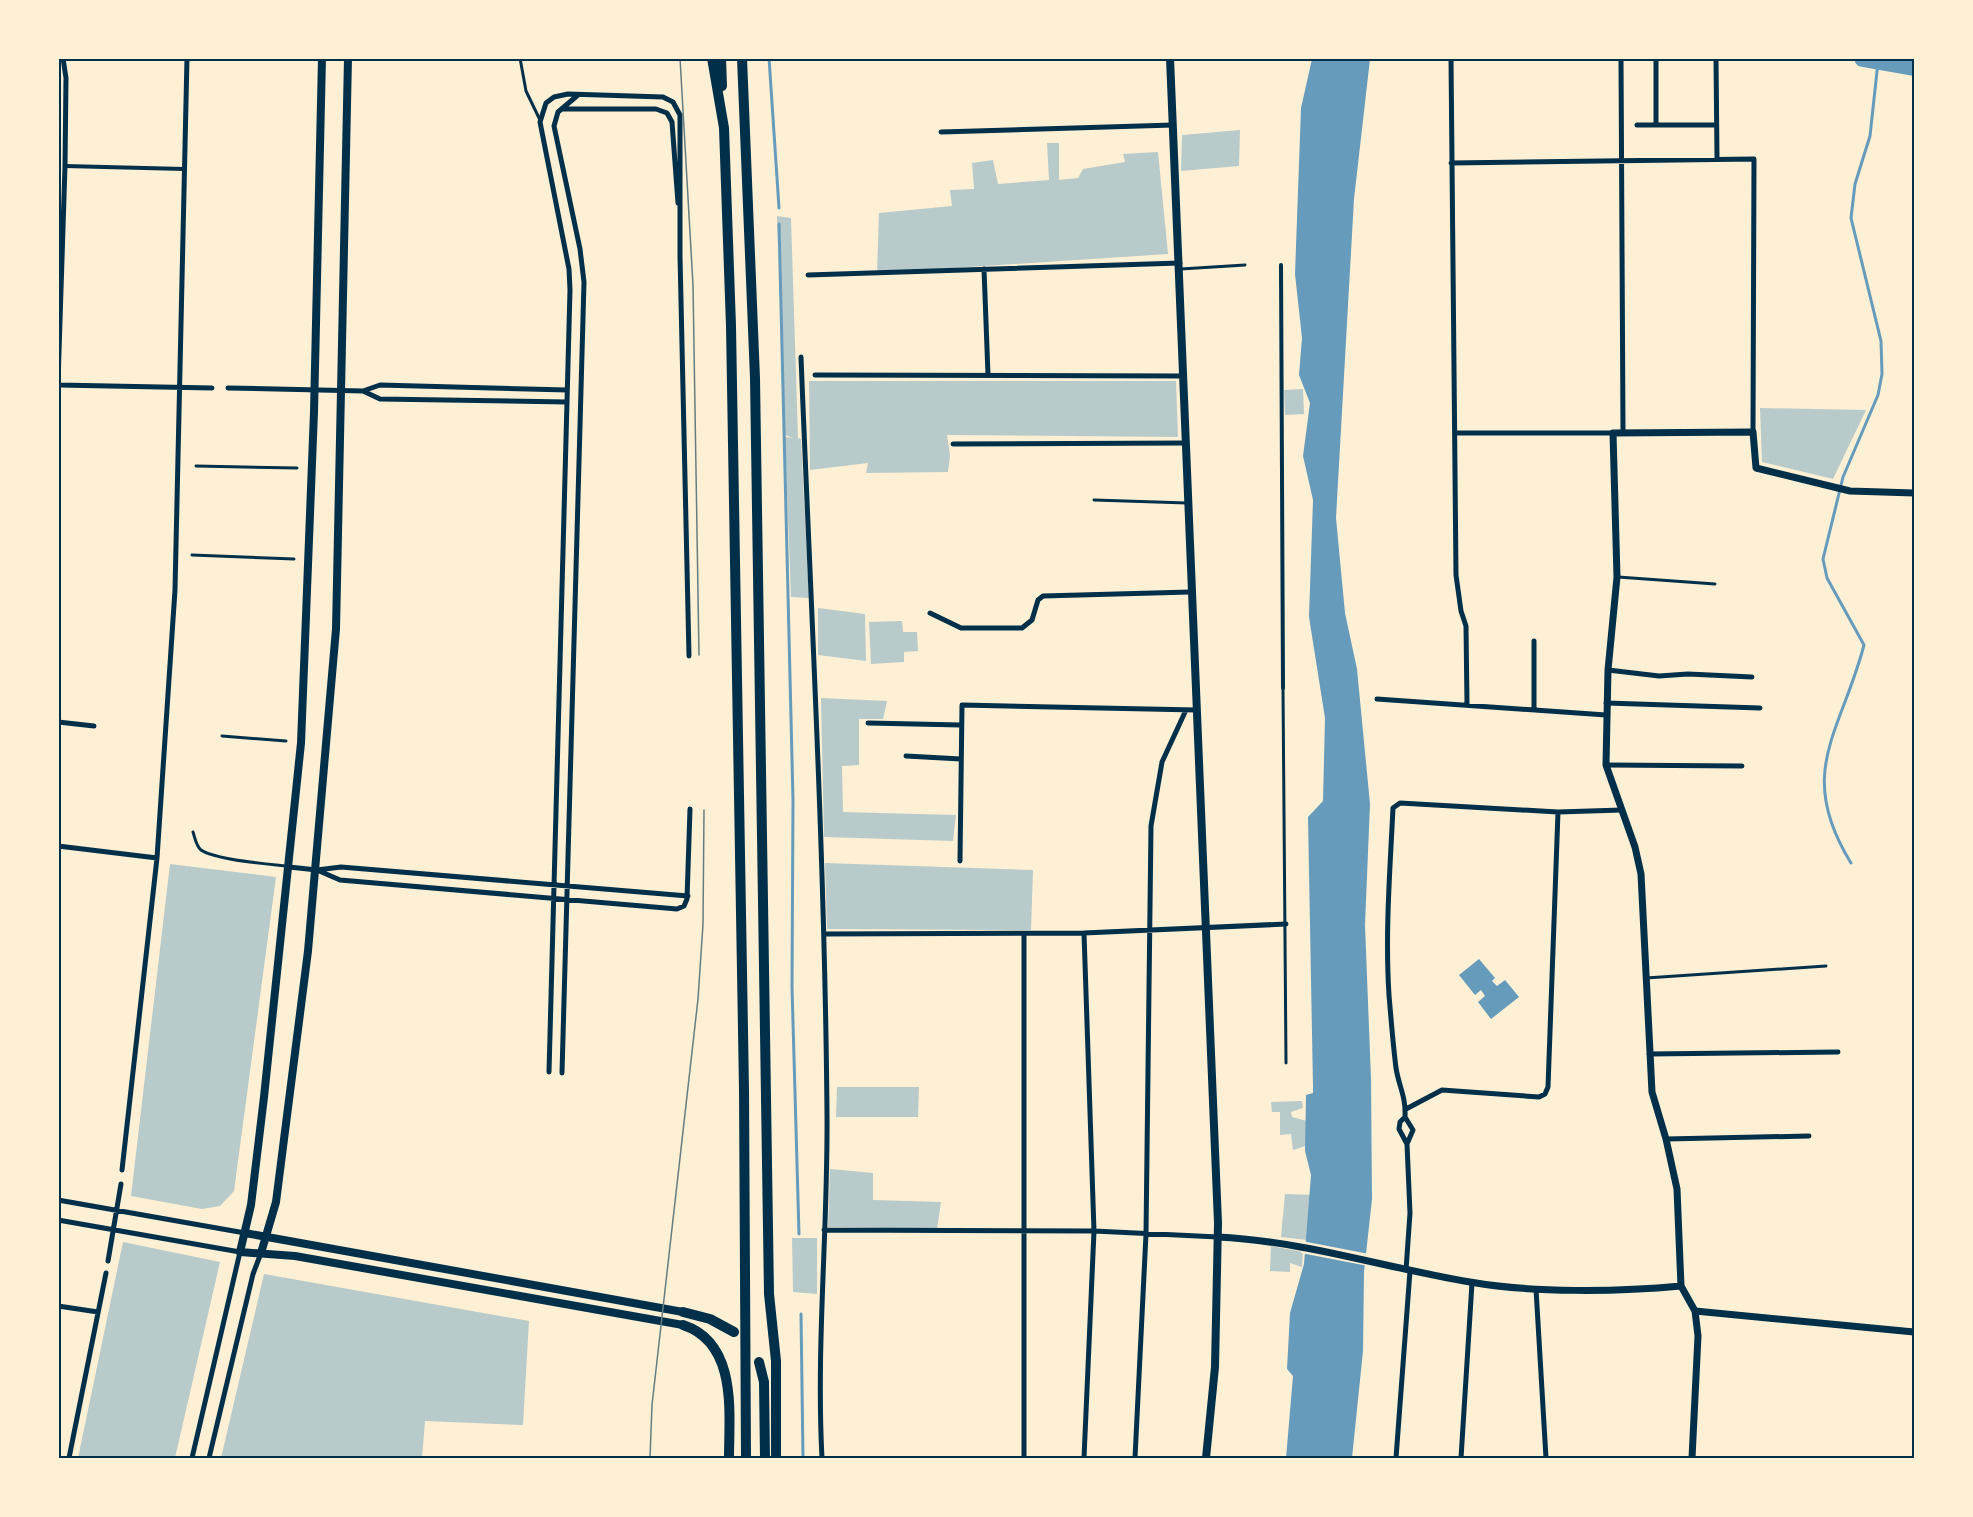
<svg xmlns="http://www.w3.org/2000/svg" width="1973" height="1517" font-family="'Public Sans',sans-serif">
  <rect width="100%" height="100%" fill="#fdf0d5"/>
  <path fill="#b9caca" d="M1240,130L1239,166L1181,171L1182,135Z
    M1047,143H1059V180L1078,178L1083,169L1125,162L1123,154L1158,152L1168,254L877,273L879,213L952,206L950,190L974,189L972,163L993,160L998,184L1049,180Z
    M777,216L791,218L798,438L801,439L809,598L791,597L785,437L793,438L785,435Z
    M809,381H1176L1178,437L947,435L950,455L948,472L866,473L868,463L810,470Z
    M1303,389L1304,414L1285,415L1284,390Z
    M1760,408L1866,410L1833,479L1762,462Z
    M818,608L865,614L866,661L818,655Z
    M902,621L903,632H917L918,651L904,652V662L871,664L869,622Z
    M821,698L887,701L883,719H859V765L842,766L843,812L956,815L953,841L824,837Z
    M825,863L1033,870L1031,930L827,929Z
    M170,864L276,877L234,1191L220,1206L202,1209L131,1196Z
    M837,1087H919L918,1117H836Z
    M1302,1101L1303,1108L1291,1112L1292,1117L1307,1121L1309,1145L1293,1150L1291,1134L1280,1135V1112H1272L1271,1102Z
    M830,1169L873,1173V1200L941,1202L937,1229L828,1227Z
    M1285,1194L1317,1195L1307,1240L1281,1237Z
    M792,1238H817V1294L793,1292Z
    M123,1242L220,1262L175,1458H78Z
    M1271,1246L1303,1252L1302,1267L1290,1263V1272L1270,1271Z
    M264,1274L529,1321L523,1425L425,1421L422,1458H221Z"/>
  <path fill="#669bbc" d="M1312,59H1370L1354,199L1336,518L1345,613L1357,669L1370,804L1365,925L1371,1079L1372,1199L1364,1272L1363,1351L1352,1458H1286L1293,1376L1287,1369L1290,1313L1304,1264L1311,1175L1305,1151L1306,1095L1313,1093V1087L1308,817L1323,801L1325,718L1309,617L1313,500L1303,456L1310,403L1299,375L1302,338L1295,274L1301,108Z
    M1479,959L1495,978L1492,981L1497,986L1505,980L1519,997L1491,1019L1478,1002L1485,996L1481,990L1475,995L1459,975Z"/>
  <path fill="#fdf0d5" d="M1302,1241L1369,1254L1368,1266L1301,1253Z"/>
  <g fill="none" stroke-linecap="round" stroke-linejoin="round">
    <path stroke="#669bbc" stroke-width="3" d="M769,58L779,208
      M779,224L793,800L792,987L799,1234
      M1851,863C1795,772 1841,733 1864,645L1827,578L1823,559L1843,477L1878,395L1882,374L1881,341L1851,218L1855,184L1870,136L1878,62
      M801,1314L803,1458"/>
    <path stroke="#669bbc" stroke-width="18" d="M1863,58L1914,67"/>
    <path stroke="#003049" stroke-width="3" d="M520,58L526,91L540,120
      M1181,269L1245,265
      M196,466L297,468
      M1094,500L1187,503
      M192,555L294,559
      M1618,577L1715,584
      M1283,688L1286,1063
      M222,736L286,741
      M193,832C195,838 196,846 201,850C216,860 267,864 286,866
      M1646,978L1826,966"/>
    <path stroke="#003049" stroke-width="4" d="M65,166L184,169
      M1281,265L1283,688"/>
    <path stroke="#003049" stroke-width="5" d="M1451,58L1456,575L1461,611L1466,626L1467,704
      M1621,58L1623,432
      M1656,58V125
      M1716,58L1717,159
      M562,109H656L667,113L672,122L678,203
      M1637,125H1716
      M941,132L1173,125
      M1451,163L1754,159L1753,432
      M984,269L988,375
      M808,275L1180,263
      M801,357C811,610 825,863 827,1115C828,1230 816,1344 822,1458
      M815,375L1184,376
      M58,383L65,166L66,78L63,58
      M58,385L212,388
      M228,388L363,391L380,385L567,390
      M363,391L380,399L567,402
      M1455,433H1613
      M953,444L1185,443
      M930,613L961,628H1022L1032,620L1038,600L1043,596L1190,592
      M1534,641V708
      M1608,670L1659,676L1688,674L1752,677
      M1377,699L1606,715
      M1606,703L1760,708
      M58,722L94,726
      M868,723L961,725
      M906,756L961,759
      M1606,765L1742,766
      M58,846L157,858
      M960,861L962,705L1196,710
      M289,867L317,870L341,867L688,896
      M317,870L340,880L677,909L684,906L687,899L690,809
      M824,934L1084,933L1286,924
      M1024,934V1458
      M1649,1054L1838,1052
      M549,1072L570,290L569,269L540,122L546,103L554,97L568,94L663,97L673,102L680,115V256L689,656
      M562,1073L584,282L580,249L554,126L558,112L578,95
      M1406,1109L1442,1090L1539,1097L1545,1094L1548,1087L1558,812
      M1405,1117L1413,1130L1407,1144L1410,1213L1406,1270
      M1666,1139L1809,1136
      M1407,1144L1399,1129L1400,1122L1405,1117C1406,1096 1399,1087 1396,1068C1393,1044 1391,1019 1389,995C1385,933 1390,870 1393,808L1400,803L1558,812L1622,810
      M122,1170L157,858L175,590L187,58
      M58,1200L245,1233
      M58,1220L240,1252L192,1458
      M824,1230L1094,1231L1218,1237
      M108,1261L121,1184
      M1536,1289L1546,1458
      M58,1306L98,1312
      M69,1458L106,1273
      M209,1458L253,1274L261,1253
      M1084,1458L1094,1231L1084,933
      M1135,1458L1146,1234L1151,826L1162,762L1186,710
      M1396,1458L1410,1271
      M1461,1458L1472,1283"/>
    <path stroke="#003049" stroke-width="7" d="M1218,1237C1303,1241 1386,1268 1470,1282C1532,1293 1617,1292 1681,1286
      M1695,1311L1914,1332
      M1692,1458L1698,1336L1695,1311L1681,1286L1677,1189L1666,1139L1652,1092L1641,874L1635,847L1606,765L1608,670L1617,577L1613,433L1753,432L1756,468L1850,491L1914,493"/>
    <path stroke="#003049" stroke-width="8" d="M322,58L314,412L301,743L264,1097L251,1205L240,1252L295,1256L683,1325
      M1170,58L1218,1223L1215,1367L1206,1458
      M245,1233L683,1312
      M261,1253L276,1202L308,951L336,629L348,58"/>
    <path stroke="#003049" stroke-width="10" d="M712,58L724,128L731,326L744,1089L746,1458
      M721,58L722,86
      M742,58L755,378L769,1294L776,1361V1458
      M683,1312L710,1319L734,1332
      M683,1325C738,1343 729,1413 729,1458
      M759,1362L764,1382L765,1458"/>
    <path stroke="#657d81" stroke-width="1.5" d="M680,58L693,285L699,655
      M650,1458L652,1405L698,999L703,924L704,810"/>
  </g>
  <rect width="1973" height="1517" fill="none" stroke="#fdf0d5" stroke-width="120"/>
  <rect x="60" y="60" width="1853" height="1397" fill="none" stroke="#003049" stroke-width="2"/>
</svg>
